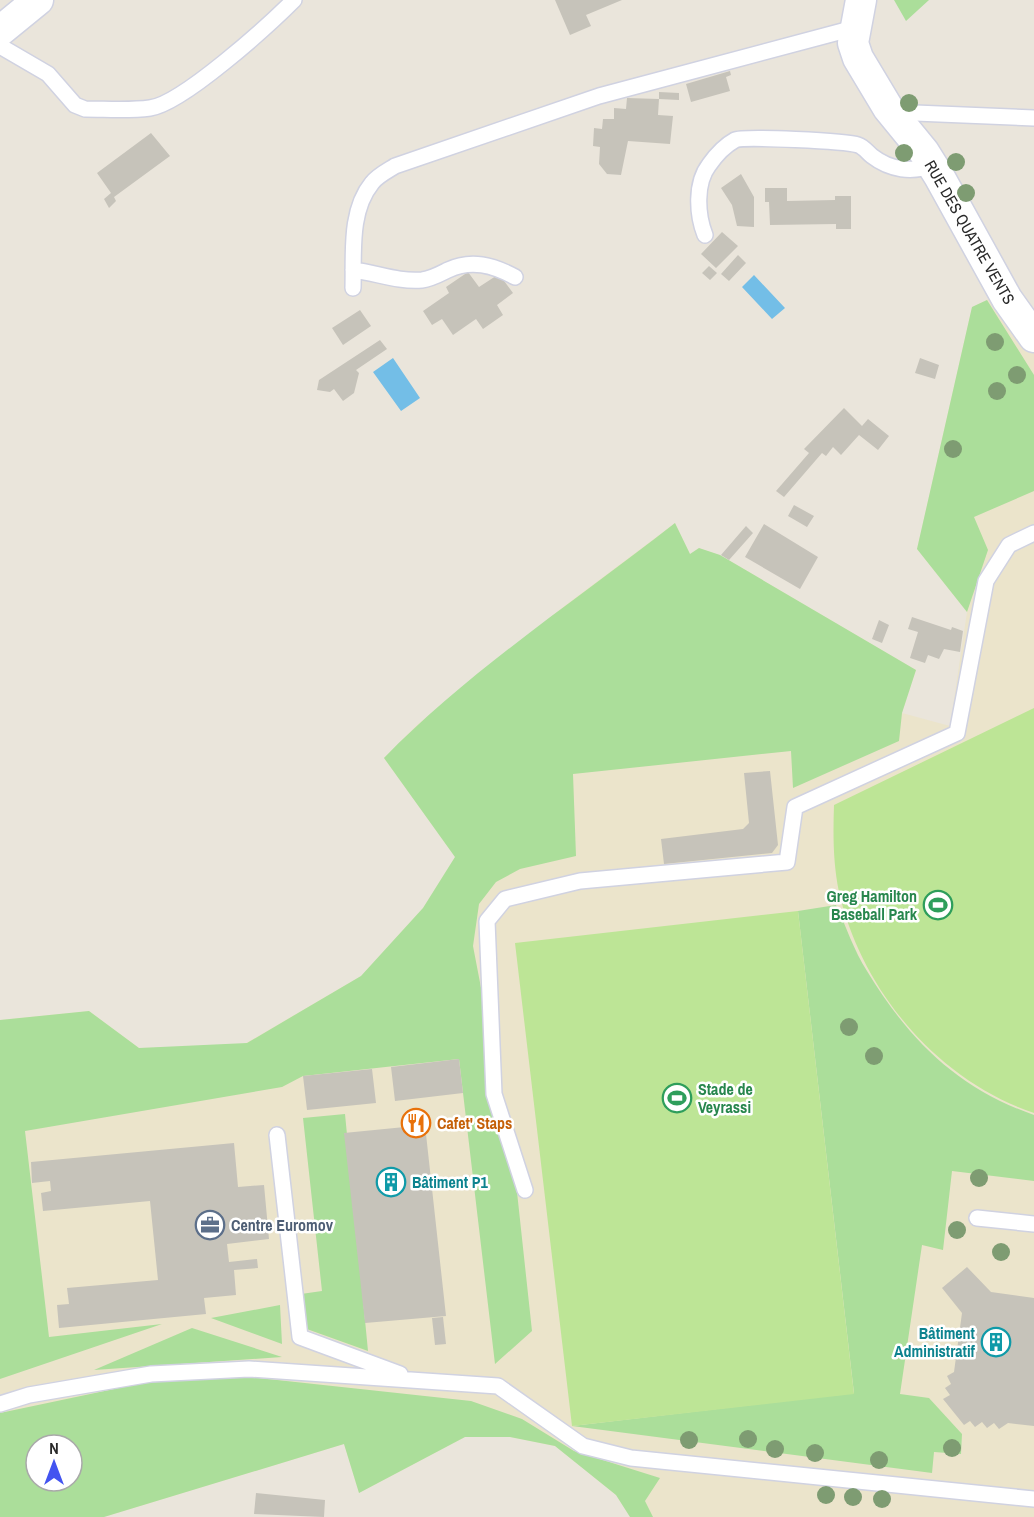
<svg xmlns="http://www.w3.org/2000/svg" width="1034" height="1517" font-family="'Archivo Narrow',sans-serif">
  <rect width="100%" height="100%" fill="#eae5db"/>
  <path fill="#ebe4cb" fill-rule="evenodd" d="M993,297L1034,348V1517H630L616,1495L555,1446L510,1437H465L359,1493L344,1444L104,1517H0V1020L89,1011L139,1048L241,1046L361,976L423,908L455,857L384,758L418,724L563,607L675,523L690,554L699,548L720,555L916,670L902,713L950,726L967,612L917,549L972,307ZM36,1445H72V1481H36Z"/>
  <path fill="#abde9a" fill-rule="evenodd" d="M894,0H929L906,21Z
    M987,300L1034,375V491L974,517L988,550L967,612L917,549L972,307Z
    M675,523L690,554L699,548L720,555L916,670L902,713L899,741L793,788L791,751L573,774L576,856L520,869L496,882L479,904L473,946L482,993L488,1097L517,1192L532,1331L495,1364L459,1059L303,1076L282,1087L25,1131L49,1337L162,1324L0,1379V1020L89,1011L139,1048L247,1043L361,976L423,908L455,857L384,758C471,669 577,600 675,523Z
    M836,905C846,926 854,951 867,971C909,1040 957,1088 1034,1115V1181L952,1171L943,1250L922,1245L900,1394L929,1398L962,1434L961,1454L934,1452L932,1473L572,1426L854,1393L798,911Z
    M345,1114L368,1351L304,1328L301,1294L322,1291L303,1118Z
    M280,1305L282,1344L211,1318Z
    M192,1328L282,1357L94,1370Z
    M249,1377L471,1401L522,1419L574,1451L660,1478L645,1501L653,1517H630L616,1495L555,1446L510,1437H465L359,1493L344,1444L104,1517H0V1413L152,1381ZM36,1445H72V1481H36Z"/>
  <path fill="#bde596" d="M1034,708V1113C937,1080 862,991 839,892C833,863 833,834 834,805Z
    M798,911L854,1394L572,1426L515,943Z"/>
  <path fill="#73bee7" d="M754,275L785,308L772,319L742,287Z
    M393,358L420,398L401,411L373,372Z"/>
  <path fill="#c6c3ba" d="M555,0H622L586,15L591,26L570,35Z
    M730,71L731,75L726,77L730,91L691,102L686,84Z
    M659,92L679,93V100L659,99Z
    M627,98L659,99L658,115L673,116L670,144L628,141L621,175L607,174L599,164L600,147L593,146L594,128L602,129L603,119H614V108L626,109Z
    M151,133L170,156L114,197L116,201L109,208L104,199L111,193L97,173Z
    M741,174L754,197V227L737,226L732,205L721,188Z
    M765,188H787V201L835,200V196H851V229H836V224L770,225L769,202H765Z
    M722,232L738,246L716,268L701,254Z
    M738,255L746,263L729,281L721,274Z
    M709,266L717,273L710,280L702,273Z
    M468,272L479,287L499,274L513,293L497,305L503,315L483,329L476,319L453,335L442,319L432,325L423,311L449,293L446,287Z
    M360,310L371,326L343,345L332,328Z
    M380,340L387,349L356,370L359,373L354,393L343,401L334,389L330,392L317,390L319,380Z
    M920,358L939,365L935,379L915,373Z
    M844,408L862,426L868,419L889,436L878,450L859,435L841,455L833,447L826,456L822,453L784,497L776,491L809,453L804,449Z
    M794,505L814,516L807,527L788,516Z
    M764,524L818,557L800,589L745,557Z
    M746,526L753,533L729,560L721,555Z
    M912,617L951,630L952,627L963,631L960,652L944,649L939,659L928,655L925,663L910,658L918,632L908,629Z
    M879,620L889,625L882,643L872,639Z
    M770,771L778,845L772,853L664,864L661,839L743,829L749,823L744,773Z
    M459,1059L463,1093L395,1101L391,1067Z
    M372,1069L376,1103L307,1110L303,1076Z
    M425,1125L446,1316L365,1323L344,1133Z
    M234,1143L238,1187L264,1185L269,1239L227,1244L229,1262L257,1259L258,1268L234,1270L236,1295L204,1298L206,1314L59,1328L57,1305L69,1304L67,1288L158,1280L150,1201L43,1211L41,1193L51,1191L50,1181L32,1183L31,1162Z
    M967,1267L991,1292L1034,1298V1426L1008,1423L999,1429L994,1423L987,1428L982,1422L975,1427L970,1421L964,1425L943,1399L950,1395L945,1388L951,1384L947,1376L954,1372L962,1313L942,1288Z
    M443,1317L446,1344L435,1345L432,1318Z
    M256,1493L325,1500L324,1517L254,1514Z"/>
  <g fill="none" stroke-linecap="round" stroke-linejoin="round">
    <g stroke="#d0d2e1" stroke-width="18">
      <path id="service" d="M0,46L48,74L75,105L85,109C106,109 129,111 150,108C182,104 269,25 294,0
        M891,112L1034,118
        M705,235C697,215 695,183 709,165C716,155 724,146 735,140C744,136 846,141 858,145C864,147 867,152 872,156C890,170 912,173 933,165
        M353,270C377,273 398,282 422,280C431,279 440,274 448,270C471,259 493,265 515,277
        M353,288C354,254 349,211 372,183C377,176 387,171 395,166L599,96L854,28
        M277,1135L300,1337L400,1374
        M525,1190L494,1094L487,921L505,899L580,881L787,862L795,807L957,733L986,581L1009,545L1034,533
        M977,1218L1034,1224
        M0,1404L29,1395L151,1374L249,1369L498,1386L583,1446L631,1458L1034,1499"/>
    </g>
    <g stroke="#d0d2e1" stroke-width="33">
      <path id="minor" d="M861,0L853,43L858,58L888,108L924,152L939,176L1007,299L1034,337
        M0,31L38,0"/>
    </g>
    <use href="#service" stroke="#fff" stroke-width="15"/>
    <use href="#minor" stroke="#fff" stroke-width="30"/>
  </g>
  <g fill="#7e9c72">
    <circle cx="909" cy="103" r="9"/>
    <circle cx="904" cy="153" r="9"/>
    <circle cx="956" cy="162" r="9"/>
    <circle cx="966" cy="193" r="9"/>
    <circle cx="995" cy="342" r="9"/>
    <circle cx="1017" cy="375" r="9"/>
    <circle cx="997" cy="391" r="9"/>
    <circle cx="953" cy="449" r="9"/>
    <circle cx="849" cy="1027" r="9"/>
    <circle cx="874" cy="1056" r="9"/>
    <circle cx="979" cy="1178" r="9"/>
    <circle cx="957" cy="1230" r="9"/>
    <circle cx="1001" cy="1252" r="9"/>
    <circle cx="748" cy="1439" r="9"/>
    <circle cx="689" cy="1440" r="9"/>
    <circle cx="952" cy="1448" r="9"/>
    <circle cx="775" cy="1449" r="9"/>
    <circle cx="815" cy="1453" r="9"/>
    <circle cx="879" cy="1460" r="9"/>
    <circle cx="826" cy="1495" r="9"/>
    <circle cx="853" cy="1497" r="9"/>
    <circle cx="882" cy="1499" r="9"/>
  </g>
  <defs>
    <g id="stadium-ring" transform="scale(1.5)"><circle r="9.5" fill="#fff" stroke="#2e9e5b" stroke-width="1.5"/><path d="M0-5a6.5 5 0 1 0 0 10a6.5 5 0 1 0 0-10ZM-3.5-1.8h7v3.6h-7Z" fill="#2e9e5b"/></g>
    <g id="restaurant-ring" transform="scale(1.5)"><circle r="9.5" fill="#fff" stroke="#e8710a" stroke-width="1.5"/><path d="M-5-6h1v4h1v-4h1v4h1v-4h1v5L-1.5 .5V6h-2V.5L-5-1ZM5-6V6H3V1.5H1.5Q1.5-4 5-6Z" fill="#e8710a"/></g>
    <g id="building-ring" transform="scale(1.5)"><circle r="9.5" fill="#fff" stroke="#0f9aa8" stroke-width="1.5"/><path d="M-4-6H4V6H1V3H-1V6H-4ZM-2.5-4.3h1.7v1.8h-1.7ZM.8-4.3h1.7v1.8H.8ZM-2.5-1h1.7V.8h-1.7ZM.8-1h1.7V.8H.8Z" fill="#0f9aa8"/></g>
    <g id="office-ring" transform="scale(1.5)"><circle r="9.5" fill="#fff" stroke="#5c6f8a" stroke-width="1.5"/><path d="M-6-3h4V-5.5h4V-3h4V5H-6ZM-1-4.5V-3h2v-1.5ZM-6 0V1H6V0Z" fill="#5c6f8a"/></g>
  </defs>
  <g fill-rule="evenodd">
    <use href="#stadium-ring" x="938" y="905"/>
    <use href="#stadium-ring" x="677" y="1098"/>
    <use href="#restaurant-ring" x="416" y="1123"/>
    <use href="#building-ring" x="391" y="1182"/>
    <use href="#office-ring" x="210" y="1225"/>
    <use href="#building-ring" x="996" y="1342"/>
  </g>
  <g text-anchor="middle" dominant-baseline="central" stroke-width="5" stroke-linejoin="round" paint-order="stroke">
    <g font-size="16" fill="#292929" stroke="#fff">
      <text transform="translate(970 232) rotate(60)">RUE DES QUATRE VENTS</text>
    </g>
    <g font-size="16" font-weight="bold" fill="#27864d" stroke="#fff" text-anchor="end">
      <text x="917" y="896">Greg Hamilton<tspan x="917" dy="18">Baseball Park</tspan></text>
      <text x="698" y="1089" text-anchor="start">Stade de<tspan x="698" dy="18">Veyrassi</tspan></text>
    </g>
    <g font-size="16" font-weight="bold" fill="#c56008" stroke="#fff" text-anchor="start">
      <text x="437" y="1123">Cafet' Staps</text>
    </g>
    <g font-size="16" font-weight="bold" fill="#0d838f" stroke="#fff" text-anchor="start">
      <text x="412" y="1182">Bâtiment P1</text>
      <text x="975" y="1333" text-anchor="end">Bâtiment<tspan x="975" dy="18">Administratif</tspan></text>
    </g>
    <g font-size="16" font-weight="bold" fill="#4e5e75" stroke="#fff" text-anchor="start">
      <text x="231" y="1225">Centre Euromov</text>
    </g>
  </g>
  <g transform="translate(54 1463)"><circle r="28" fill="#ffffff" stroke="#a9a9a9" stroke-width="1.5"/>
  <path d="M0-4.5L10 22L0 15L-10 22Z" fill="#4354f0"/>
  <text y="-9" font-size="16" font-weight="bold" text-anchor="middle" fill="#292929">N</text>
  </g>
</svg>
